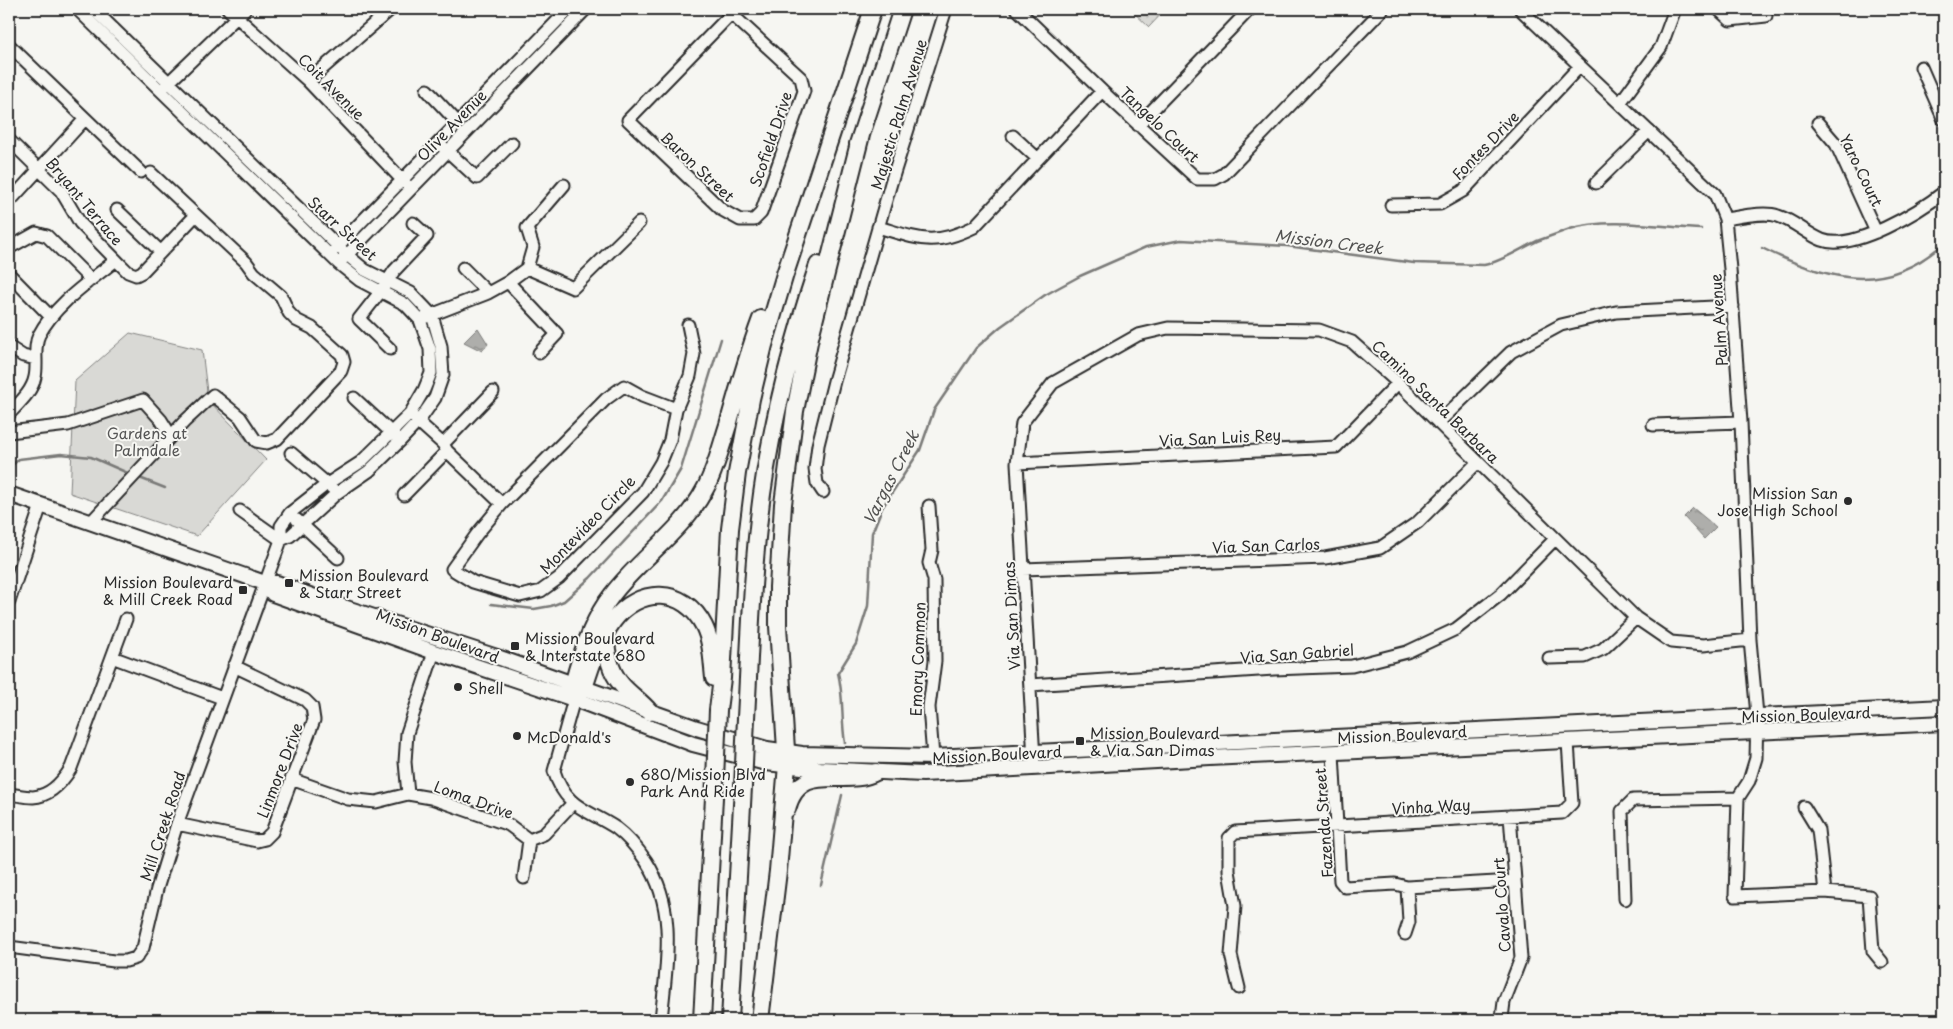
<svg xmlns="http://www.w3.org/2000/svg" width="1953" height="1029" font-family="'Playpen Sans',sans-serif">
  <defs>
    <pattern id="grass-dots" width="8" height="8" patternUnits="userSpaceOnUse" patternTransform="scale(1.25)"><rect width="8" height="8" fill="#d9d9d5"/><path d="M2 2h.1M6 6h.1" fill="none" stroke="#babab7" stroke-width="1.8" stroke-linecap="round"/></pattern>
    <pattern id="water-ripples" width="26" height="14" patternUnits="userSpaceOnUse" patternTransform="scale(1.25)"><rect width="26" height="14" fill="#aeaeab"/><path d="M2 4q2-2 4 0t4 0M15 11q2-2 4 0t4 0" fill="none" stroke="#8e8e8b"/></pattern>
  </defs>
  <rect width="100%" height="100%" fill="#f6f6f2"/>
  <filter id="ink" filterUnits="userSpaceOnUse"><feTurbulence type="fractalNoise" baseFrequency=".02" numOctaves="2"/><feDisplacementMap in="SourceGraphic" scale="10" xChannelSelector="R" yChannelSelector="G"/><feConvolveMatrix kernelMatrix="1 2 1 2 8 2 1 2 1" color-interpolation-filters="sRGB"/></filter>
  <g filter="url(#ink)">
    <path fill="url(#grass-dots)" stroke="#828280" d="M1130,9H1166L1149,27Z"/>
    <path fill="#d9d9d5" stroke="#828280" d="M130,333L202,350L208,400L266,460L197,536L70,493L75,381Z"/>
    <path fill="url(#water-ripples)" stroke="#7a7a78" d="M478,328L488,344L482,351L464,342Z
      M1693,508L1716,527L1704,539L1684,517Z"/>
    <g fill="none" stroke-linecap="round" stroke-linejoin="round">
      <path stroke="#7a7a78" stroke-width="2.5" d="M1762,248C1826,280 1886,297 1944,243
        M9,468L19,459L61,454L91,457L130,474
        M137,477L165,488
        M491,604L534,609L551,606L564,601L590,578L662,501L681,469L721,339
        M845,743C841,720 844,696 838,673L856,644L868,606L872,533L882,508L920,450L934,410L976,348L1000,327L1045,295L1080,276L1146,247L1181,240L1287,246L1414,263L1484,265C1503,261 1520,249 1537,241C1548,237 1559,233 1570,229C1607,217 1661,227 1701,229
        M821,885L842,795"/>
      <g stroke="#2b2b2b" stroke-width="15">
        <path id="minor" d="M93,9L347,255L365,270L411,293L432,315L441,346L443,375L435,398L419,421L400,441L369,471L337,493L290,536L281,540
          M228,9L308,81L406,184
          M726,9L801,78L804,91L761,213L754,220H740L722,210L628,120L731,14
          M1017,9L1102,91
          M1520,9L1715,194L1725,219L1730,269L1741,422L1750,640L1757,715L1756,758L1749,781L1738,798L1735,896L1825,892L1869,896L1873,951L1882,962
          M1718,9L1730,20L1766,16
          M9,45L141,172
          M1921,67L1944,120
          M308,81L391,9
          M164,87L245,9
          M427,90L458,123
          M1620,103L1661,47L1675,9
          M1818,123L1836,144L1876,232
          M1138,125L1250,9
          M1013,136L1038,159
          M9,140L61,191L80,223L119,263L128,272L136,275L142,272L195,216
          M443,147L477,178L512,143
          M1596,183L1649,131
          M9,202L85,119
          M1391,205L1440,204L1463,191L1580,66
          M117,210L161,252
          M1725,219C1740,217 1764,211 1778,216C1794,221 1807,234 1822,240C1853,252 1920,211 1944,192
          M878,227C919,239 933,247 974,227L1102,91L1197,179H1215L1224,174L1383,9
          M9,248L36,233L47,236L91,280
          M333,251L569,9
          M342,260L586,9
          M463,268L488,293
          M527,268L573,288L639,223
          M527,268L533,247L527,228L564,185
          M9,274L51,317
          M508,282L557,334L539,353
          M426,317L488,293L508,282L527,268
          M9,347L23,356L36,359
          M390,349L359,319L381,291L394,271L427,236L413,223
          M354,398L395,436
          M676,409L642,396L624,386L606,399L502,504L477,534L452,569L473,582L520,596L541,591L559,578L643,492L661,462L670,440L676,409L690,376L694,354L688,325
          M9,414C19,403 32,392 35,377C38,364 33,347 39,335C55,304 89,282 116,260
          M413,417L443,444L447,451L502,504
          M1438,423L1511,352L1561,325L1616,312L1733,306
          M1653,425L1741,422
          M9,432L68,425L143,400L161,420L171,436
          M443,444L493,392
          M291,453L332,488
          M1017,463L1336,447L1398,383
          M823,492L817,483L815,469L818,445L834,381L891,183L946,9
          M404,495L447,451
          M929,506L932,550L929,563L934,580L935,661L929,707L933,757
          M240,511L281,540
          M297,520L338,558
          M90,523L185,421L213,395L240,417L256,441L267,443L277,439L341,371L344,362L342,355L312,328L296,320L289,313L281,296L254,273L246,262L151,173
          M1023,569L1325,558L1380,548L1418,522L1478,462
          M9,602L41,505
          M112,657L222,698
          M1549,658L1585,657L1603,649L1636,618
          M1030,685L1274,669L1352,666L1407,652L1456,629L1501,594L1555,539
          M574,699L554,771C566,809 587,809 616,828C628,837 638,849 646,861C678,910 666,966 661,1020
          M1333,753L1340,881L1345,887L1395,884L1407,887L1514,881
          M1034,759L1017,463L1022,423L1053,383L1138,335L1168,328L1319,330L1352,342L1398,383L1636,618L1671,642L1703,645L1750,640
          M291,779L348,799L376,802L408,794L431,798L509,825L529,840L544,834L573,803
          M9,794C17,795 25,797 33,797C50,796 63,781 71,768L126,619
          M408,794L405,762L407,733L434,652
          M1804,807L1818,830L1825,892
          M177,824L257,841L265,839L272,832L314,720L312,707L305,700L234,666
          M524,878L529,840
          M1625,899L1622,811L1633,800L1738,798
          M1405,934L1409,922L1407,887
          M9,947L114,961H126L136,958L143,948L157,889L177,824L281,540V526L290,513L327,484L361,462L410,414L424,390L431,373L430,349L420,320L405,304L359,280L339,264L77,9
          M1239,988L1231,955L1235,906L1229,871V838L1235,832L1562,813L1572,803L1568,742
          M1502,1018L1504,1002L1521,958L1510,816"/>
      </g>
      <g stroke="#2b2b2b" stroke-width="18">
        <path id="major" d="M9,494L265,583H277L334,604L500,658L697,728L767,749L802,754L933,757L1944,707
          M265,583L273,594L434,652L574,699L693,744L766,763L820,769L923,774L1210,758L1944,723"/>
      </g>
      <g stroke="#2b2b2b" stroke-width="20">
        <path id="highway" d="M858,144L902,9
          M606,634C606,652 609,670 621,684C629,694 641,701 650,712
          M573,685C581,654 592,620 612,595C640,558 683,531 705,489C716,469 721,446 728,425C738,389 748,354 761,319
          M584,688C591,666 599,640 613,621C638,587 684,586 704,626C712,642 712,661 714,678
          M718,710L722,678L730,529L737,473L751,399L764,345L785,274L873,9
          M746,718C750,644 752,568 762,494C773,416 793,340 818,265
          M787,809C800,759 845,789 876,772
          M702,1020L715,779
          M730,1020L743,787
          M760,1020L778,871L787,765L778,626V587L783,504L795,411L810,337L861,135"/>
      </g>
      <use href="#minor" stroke="#f6f6f2" stroke-width="11"/>
      <use href="#major" stroke="#f6f6f2" stroke-width="14"/>
      <use href="#highway" stroke="#f6f6f2" stroke-width="16"/>
      <g stroke="#2b2b2b" stroke-width="20" stroke-linecap="butt">
        <path id="highway-bridge" d="M715,779L718,710
          M743,787L746,718"/>
      </g>
      <use href="#highway-bridge" stroke="#f6f6f2" stroke-width="16"/>
    </g>
  </g>
  <g fill="#2b2b2b" stroke="#f6f6f2" stroke-width="2">
    <circle cx="1848" cy="501" r="5"/>
    <rect x="284" y="578" width="10" height="10" rx="2.5"/>
    <rect x="238" y="585" width="10" height="10" rx="2.5"/>
    <rect x="510" y="641" width="10" height="10" rx="2.5"/>
    <circle cx="458" cy="687" r="5"/>
    <circle cx="517" cy="736" r="5"/>
    <rect x="1075" y="736" width="10" height="10" rx="2.5"/>
    <circle cx="630" cy="782" r="5"/>
  </g>
  <g text-anchor="middle" dominant-baseline="central" stroke-width="4" stroke-linejoin="round" paint-order="stroke">
    <g font-size="15" fill="#2b2b2b" stroke="#f6f6f2">
      <text transform="translate(332 86) rotate(45)">Coit Avenue</text>
      <text transform="translate(898 114) rotate(-73)">Majestic Palm Avenue</text>
      <text transform="translate(1160 124) rotate(43)">Tangelo Court</text>
      <text transform="translate(451 125) rotate(-46)">Olive Avenue</text>
      <text transform="translate(770 139) rotate(-71)">Scofield Drive</text>
      <text transform="translate(1485 145) rotate(-46)">Fontes Drive</text>
      <text transform="translate(698 166) rotate(43)">Baron Street</text>
      <text transform="translate(1862 170) rotate(64)">Yaro Court</text>
      <text transform="translate(85 201) rotate(50)">Bryant Terrace</text>
      <text transform="translate(343 228) rotate(42)">Starr Street</text>
      <text transform="translate(1718 320) rotate(-94)">Palm Avenue</text>
      <text transform="translate(1436 401) rotate(44)">Camino Santa Barbara</text>
      <text transform="translate(1220 437) rotate(-3)">Via San Luis Rey</text>
      <text transform="translate(587 524) rotate(-46)">Montevideo Circle</text>
      <text transform="translate(1266 545) rotate(-2)">Via San Carlos</text>
      <text transform="translate(1011 616) rotate(-93)">Via San Dimas</text>
      <text transform="translate(438 635) rotate(20)">Mission Boulevard</text>
      <text transform="translate(1297 653) rotate(-4)">Via San Gabriel</text>
      <text transform="translate(917 659) rotate(-88)">Emory Common</text>
      <text transform="translate(1806 714) rotate(-2)">Mission Boulevard</text>
      <text transform="translate(1402 734) rotate(-3)">Mission Boulevard</text>
      <text transform="translate(997 754) rotate(-3)">Mission Boulevard</text>
      <text transform="translate(279 770) rotate(-69)">Linmore Drive</text>
      <text transform="translate(474 799) rotate(20)">Loma Drive</text>
      <text transform="translate(1431 806) rotate(-3)">Vinha Way</text>
      <text transform="translate(1323 823) rotate(-94)">Fazenda Street</text>
      <text transform="translate(162 826) rotate(-72)">Mill Creek Road</text>
      <text transform="translate(1501 905) rotate(-94)">Cavalo Court</text>
    </g>
    <g font-size="15" fill="#565656" stroke="#f6f6f2">
      <text x="147" y="432">Gardens at<tspan x="147" dy="17">Palmdale</tspan></text>
    </g>
    <g font-size="15" fill="#2b2b2b" stroke="#f6f6f2" text-anchor="start">
      <text x="1838" y="492" text-anchor="end">Mission San<tspan x="1838" dy="17">Jose High School</tspan></text>
      <text x="299" y="574">Mission Boulevard<tspan x="299" dy="17">&amp; Starr Street</tspan></text>
      <text x="233" y="581" text-anchor="end">Mission Boulevard<tspan x="233" dy="17">&amp; Mill Creek Road</tspan></text>
      <text x="525" y="637">Mission Boulevard<tspan x="525" dy="17">&amp; Interstate 680</tspan></text>
      <text x="468" y="687">Shell</text>
      <text x="1090" y="732">Mission Boulevard<tspan x="1090" dy="17">&amp; Via San Dimas</tspan></text>
      <text x="527" y="736">McDonald's</text>
      <text x="640" y="773">680/Mission Blvd<tspan x="640" dy="17">Park And Ride</tspan></text>
    </g>
    <g font-size="16" font-style="italic" fill="#525251" stroke="#f6f6f2">
      <text transform="translate(1329 241) rotate(7)">Mission Creek</text>
      <text transform="translate(890 477) rotate(-63)">Vargas Creek</text>
    </g>
  </g>
  <rect width="1953" height="1029" fill="none" stroke="#f6f6f2" stroke-width="30"/>
  <rect x="15" y="15" width="1923" height="999" fill="none" stroke="#2b2b2b" stroke-width="2" filter="url(#ink)"/>
</svg>
